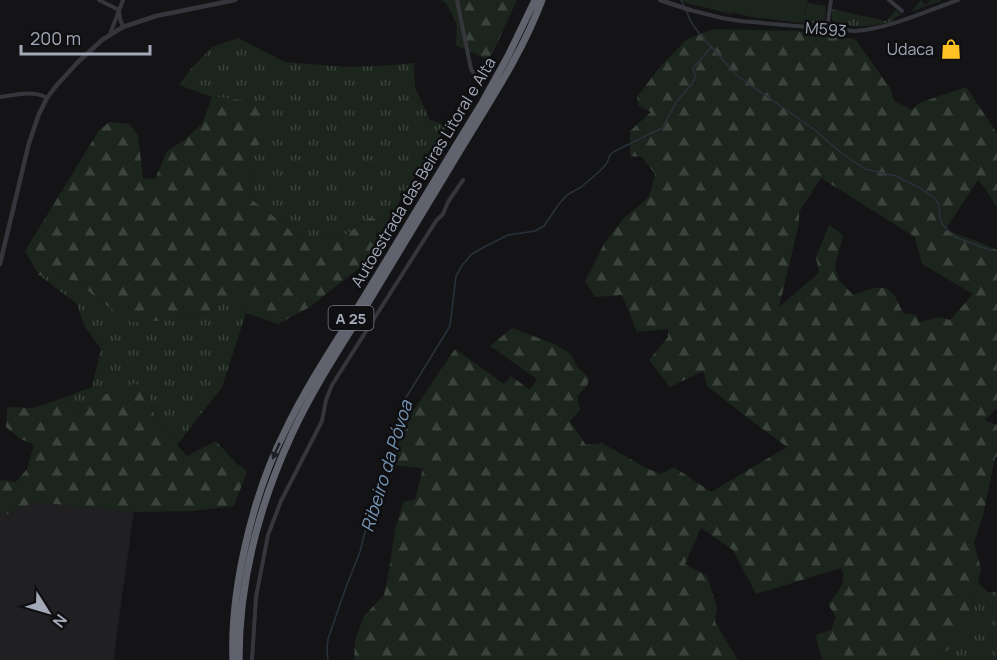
<svg xmlns="http://www.w3.org/2000/svg" width="997" height="660" font-family="Manrope,sans-serif">
  <defs>
    <pattern id="grass-tufts" width="24" height="20" patternUnits="userSpaceOnUse" patternTransform="scale(1.5)"><rect width="24" height="20" fill="#1c251d"/><path d="M3 7l-1-3M5 7V3M7 7l1-3M15 17l-1-3M17 17v-4M19 17l1-3" fill="none" stroke="#3a423c"/></pattern>
    <pattern id="forest-firs" width="22" height="20" patternUnits="userSpaceOnUse" patternTransform="scale(1.5)"><rect width="22" height="20" fill="#1c251d"/><path d="M5 1l3.5 6h-7zM16 11l3.5 6h-7z" fill="#3a423c"/></pattern>
  </defs>
  <rect width="100%" height="100%" fill="#141416"/>
  <path fill="#202023" d="M35,502L134,512L116,639L114,660H0V513L9,514Z"/>
  <path fill="url(#grass-tufts)" d="M921,0L926,5L931,0H941L939,3L937,2L894,18L893,21C873,27 856,27 836,25L832,20V9L886,21L896,10L901,15L911,12Z
    M808,3L826,6L825,20L822,24L802,23Z
    M238,38L285,62L346,67L380,66L414,63L415,87L430,120L448,126L430,151L389,219L369,218L338,240L321,238L298,239L286,226L252,200L248,165L253,147L227,98L212,97L179,85L191,69L212,47Z
    M39,275L75,281L109,307L177,320L209,312L237,292L246,313L222,387L177,445L163,429L155,417L148,394L112,391L77,409L55,401L92,387L101,349L84,325L77,304Z
    M978,583L988,592H997V660H935L952,647L973,608Z"/>
  <path fill="url(#forest-firs)" fill-rule="evenodd" d="M441,0H517L493,52L488,60L456,45L457,24L446,3Z
    M714,29L797,31L855,39L890,88L894,101L912,110L919,103L966,87L997,133V208L985,188L978,180L945,230L977,241L997,250V408L985,420L997,425V456L995,458L983,516L974,542L981,569L973,608L964,629L952,647L934,660H823L818,647L816,635L831,630L836,617L828,604C837,593 848,582 841,568L756,594L733,550L701,528L685,564L707,576L717,608L715,622L738,660H354L355,641L363,617L384,595L389,571L395,529L404,501L415,500L423,468L389,465L413,411L455,349L504,384L511,376L530,390L537,379L490,346L512,328L554,344L571,354L577,367L589,378L587,386L577,396L580,410L570,421L586,445L602,443L646,468L661,474L674,467L711,492L787,447L753,422L707,386L703,371L670,387L649,360L668,337V329L637,332L622,295L595,297L585,281L605,242L623,219L649,197L655,174L642,157L630,156V131L651,112L639,106L637,97L659,68L687,39ZM821,178L915,237L922,264L973,294L950,320L939,317L920,322L916,315L903,313L895,296L886,288H873L853,295L839,280L835,267L843,235L829,225L816,257L819,273L779,307L799,223V212Z
    M212,97L227,98L258,103L266,117V142L253,147L248,166L252,200L286,226L298,239L321,238L338,240L369,218L389,219L365,264L345,279L310,307L278,324L246,313L237,293L209,312L177,320L132,322L109,307L75,281L39,275L25,251L98,132L109,122L130,124L138,136L143,178L155,179L167,151L183,141L202,124Z
    M135,383L148,394L155,417L163,429L187,456L216,441L236,463L247,471L234,506L194,511L134,512L35,502L9,514L0,513V480L16,482L27,469L34,445L19,438L6,427L7,407L33,408L55,401L77,409L112,391Z"/>
  <path fill="#1c251d" d="M680,0H808L802,23L751,17L732,12L731,14L690,4Z"/>
  <g fill="none" stroke-linecap="round" stroke-linejoin="round">
    <path stroke="#29323b" stroke-width="1.5" d="M681,0L684,6
      M686,10L691,22L699,33L736,75L815,130L840,152L865,169L896,176L920,188L936,199L939,206L940,217L942,224L955,237L992,251
      M328,660L327,649L328,639L346,587L360,552L377,484L393,454L398,434L402,404L450,326L456,276L463,264L472,254L486,246L508,235L535,231L544,226L559,204L567,195L581,187L600,171L607,163L610,155L615,151L662,128L677,101L691,85L696,76L693,69L695,66L711,47"/>
    <path stroke="#35353c" stroke-width="4" d="M99,0L119,10
      M457,0L471,69L481,85
      M889,0L902,11
      M690,10L722,18L740,21L855,31C891,28 924,12 958,0
      M119,11L120,19L123,27
      M827,29L831,0
      M110,34L123,0
      M0,97C16,95 33,90 47,98
      M252,660L256,597L268,535L281,501L322,421L326,400L332,385L436,221L443,214L448,202L463,180"/>
    <path stroke="#35353c" stroke-width="4.5" d="M660,0L690,10
      M0,264L29,143L39,114L47,98L56,86L78,62L102,40L123,27L156,16L235,0"/>
    <path stroke="#60636d" stroke-width="7" d="M233,660C230,590 253,494 285,431C308,383 338,339 366,294C405,230 443,166 482,103L508,56L535,0
      M239,660C239,581 258,508 291,436C312,390 341,346 368,303C400,250 432,197 464,144C492,98 523,51 542,0"/>
  </g>
  <defs><path id="oneway-solid" d="M-6-.8H1V-3.2L6.5 0L1 3.2V.8H-6Z" transform="scale(1.5)"/></defs>
  <use fill="#1f2023" href="#oneway-solid" transform="translate(276 451) rotate(114)"/>
  <defs>
    <g id="shop-bare" transform="scale(1.62)"><path d="M-5-2.5h2.3a2.7 3.5 0 0 1 5.4 0H5L5.5 6h-11ZM-1.5-2.5h3a1.5 2.3 0 0 0-3 0Z" fill="#ffc123" stroke="#0f0f11" stroke-width="2.5" paint-order="stroke"/></g>
  </defs>
  <g fill-rule="evenodd">
    <use href="#shop-bare" x="951" y="49"/>
  </g>
  <g text-anchor="middle" dominant-baseline="central" stroke-width="5" stroke-linejoin="round" paint-order="stroke">
    <rect fill="#0f0f11" stroke="#777b86" stroke-width="1.5" x="328.5" y="306" width="45" height="24" rx="4.5"/>
    <g font-size="15" font-weight="bold" fill="#a4a9b8">
      <text x="351" y="318">A 25</text>
    </g>
    <g font-size="16" fill="#a4a9b8" stroke="#0f0f11">
      <text transform="translate(826 29) rotate(5)">M593</text>
      <text transform="translate(423 172) rotate(-59)">Autoestrada das Beiras Litoral e Alta</text>
    </g>
    <g font-size="16" fill="#a4a9b8" stroke="#0f0f11" text-anchor="end">
      <text x="934" y="49">Udaca</text>
    </g>
    <g font-size="18" font-style="italic" fill="#7796b7" stroke="#0f0f11">
      <text transform="translate(386 466) rotate(-73)">Ribeiro da Póvoa</text>
    </g>
  </g>
  <g transform="translate(48 612) rotate(127)" stroke="#0f0f11" stroke-width="4.5" paint-order="stroke">
  <path d="M0-4.5L10 22L0 15L-10 22Z" fill="#a4a9b8"/>
  <text y="-9" font-size="16" font-weight="bold" text-anchor="middle" fill="#a4a9b8">N</text>
  </g>
  <path d="M21 45v9h129v-9" fill="none" stroke="#a4a9b8" stroke-width="3"/>
  <text x="30" y="45" font-size="18" fill="#a4a9b8" stroke="#0f0f11" stroke-width="4.5" paint-order="stroke">200 m</text>
</svg>
